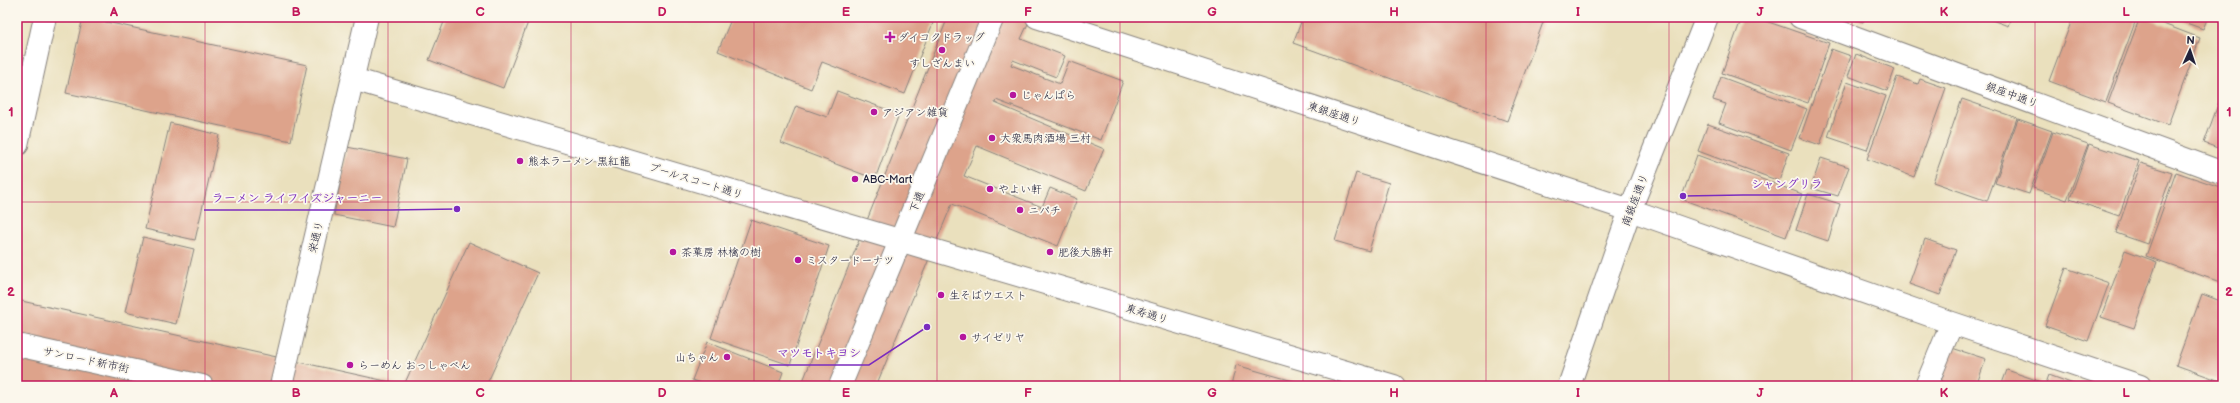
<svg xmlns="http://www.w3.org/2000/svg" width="2240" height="403" font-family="'Balsamiq Sans','Klee One',sans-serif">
  <rect width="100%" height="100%" fill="#fbf7ec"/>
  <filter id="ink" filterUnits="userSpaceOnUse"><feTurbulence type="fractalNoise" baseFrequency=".025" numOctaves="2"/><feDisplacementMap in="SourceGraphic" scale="8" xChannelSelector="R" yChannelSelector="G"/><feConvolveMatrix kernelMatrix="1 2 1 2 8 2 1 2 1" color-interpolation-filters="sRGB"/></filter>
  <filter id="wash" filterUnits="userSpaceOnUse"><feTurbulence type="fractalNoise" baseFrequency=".012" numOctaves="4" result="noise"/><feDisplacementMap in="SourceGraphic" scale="16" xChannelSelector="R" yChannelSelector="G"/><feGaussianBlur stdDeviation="0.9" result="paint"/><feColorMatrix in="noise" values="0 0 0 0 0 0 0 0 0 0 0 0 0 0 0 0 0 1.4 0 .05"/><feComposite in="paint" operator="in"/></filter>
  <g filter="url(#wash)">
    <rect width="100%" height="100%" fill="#eae0bd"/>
    <g id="blocks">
      <path fill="#dda38b" d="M83,17L307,65L291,141L66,93Z
        M446,17H530L503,88L429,60Z
        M732,17H917L933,23L905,94L822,62L811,89L718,51Z
        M948,17H1031L1021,39L1065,56L1056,77L1013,60L1011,65L1060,84L1069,61L1123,81L1101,140L996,100L995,103L1104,149L1086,191L977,146L964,176L1042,207L1050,188L1077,199L1058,246L952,204L876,386H801Z
        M1303,17H1545L1507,121L1293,43Z
        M1742,17H1754L1829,43L1808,103L1722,73Z
        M1849,17H1865L1863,22Z
        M1984,17H2011L2008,26Z
        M2073,17H2137L2106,102L2049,81Z
        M2140,17H2145L2200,38L2168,125L2108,103Z
        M2170,17H2208L2203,29Z
        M1831,49L1851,56L1820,145L1800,138Z
        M1856,54L1895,69L1887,91L1848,76Z
        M1721,77L1807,109L1791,150L1719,123L1726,104L1713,100Z
        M1897,77L1918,84L1920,79L1946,88L1914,177L1867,159Z
        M1847,82L1886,96L1867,150L1828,137Z
        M837,91L899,114L875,179L781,143L796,106L827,117Z
        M2223,91V150L2204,143Z
        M1962,99L2017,118L1987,201L1933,182Z
        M2018,119L2052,131L2029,194L1995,183Z
        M170,123L219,135L195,240L145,229Z
        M1708,124L1789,153L1779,181L1698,151Z
        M2053,132L2088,144L2067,200L2033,188Z
        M2089,144L2139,161L2119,216L2070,199Z
        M347,147L407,159L393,227L334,215Z
        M1697,155L1802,194L1786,237L1681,199Z
        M1821,158L1849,167L1838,196L1811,188Z
        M2141,163L2172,173L2147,244L2116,233Z
        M2176,172L2223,188V283L2146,256Z
        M1356,173L1389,183L1369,251L1335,241Z
        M1808,194L1840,204L1828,241L1796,230Z
        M751,220L829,246L790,365L711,338Z
        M143,237L194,249L176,324L125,312Z
        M1925,239L1956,250L1940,295L1909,284Z
        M469,242L538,273L486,386H17V300L404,385Z
        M2125,250L2157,262L2134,328L2101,317Z
        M2066,268L2109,283L2088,341L2045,326Z
        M2202,294L2223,302V382L2176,365Z
        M707,342L783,372L778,386H709L692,380Z
        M1952,348L1986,359L1976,386H1956L1941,381Z
        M1236,365L1311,386H1231Z
        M2007,370L2039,381L2037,386H2001Z
        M2049,375L2079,386H2045Z"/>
    </g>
  </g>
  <g filter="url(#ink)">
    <use href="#blocks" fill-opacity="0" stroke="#86817c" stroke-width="1"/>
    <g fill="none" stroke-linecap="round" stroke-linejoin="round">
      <g stroke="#86817c" stroke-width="24">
        <path id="pedestrian" d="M17,345L202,386
          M840,386L993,17"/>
      </g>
      <g stroke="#86817c" stroke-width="24">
        <path id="minor" d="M1037,17L1630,210L1952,323L2140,386
          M1800,17L2223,173
          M353,79L1394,386
          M17,145L45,17
          M281,386L367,17
          M1569,386L1630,210L1707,17
          M1926,386L1952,323"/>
      </g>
      <use href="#pedestrian" stroke="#fff" stroke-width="22"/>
      <use href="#minor" stroke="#fff" stroke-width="22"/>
    </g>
  </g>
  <path fill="none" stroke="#c2185b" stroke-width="1" stroke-opacity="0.55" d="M205,17V386M388,17V386M571,17V386M754,17V386M937,17V386M1120,17V386M1303,17V386M1486,17V386M1669,17V386M1852,17V386M2035,17V386M17,202H2223"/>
  <g fill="#b5179e" stroke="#fbf7ec" stroke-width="1.5">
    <path d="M888 31h4v4h4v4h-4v4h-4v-4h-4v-4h4z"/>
    <circle cx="942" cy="50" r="4"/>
    <circle cx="1013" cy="95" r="4"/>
    <circle cx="874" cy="112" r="4"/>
    <circle cx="992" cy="138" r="4"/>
    <circle cx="520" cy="161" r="4"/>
    <circle cx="855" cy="179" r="4"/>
    <circle cx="990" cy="189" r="4"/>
    <circle cx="1020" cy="210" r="4"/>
    <circle cx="673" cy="252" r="4"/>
    <circle cx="1050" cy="252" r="4"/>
    <circle cx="798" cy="260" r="4"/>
    <circle cx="941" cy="295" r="4"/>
    <circle cx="963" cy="337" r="4"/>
    <circle cx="727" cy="357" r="4"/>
    <circle cx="350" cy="365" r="4"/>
  </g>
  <g text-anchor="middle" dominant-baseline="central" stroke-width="3.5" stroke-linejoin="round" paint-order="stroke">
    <g font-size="11" fill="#22223b" stroke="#fbf7ec" text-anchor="start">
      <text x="898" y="37">ダイコクドラッグ</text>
      <text x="942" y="63" text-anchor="middle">すしざんまい</text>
      <text x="1021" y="95">じゃんぱら</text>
      <text x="882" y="112">アジアン雑貨</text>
      <text x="1000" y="138">大衆馬肉酒場 三村</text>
      <text x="528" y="161">熊本ラーメン 黒紅龍</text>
      <text x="863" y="179">ABC-Mart</text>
      <text x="998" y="189">やよい軒</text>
      <text x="1028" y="210">ニパチ</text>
      <text x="681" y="252">茶菓房 林檎の樹</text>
      <text x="1058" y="252">肥後大勝軒</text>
      <text x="806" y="260">ミスタードーナツ</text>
      <text x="949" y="295">生そばウエスト</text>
      <text x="971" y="337">サイゼリヤ</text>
      <text x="719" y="357" text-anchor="end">山ちゃん</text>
      <text x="358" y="365">らーめん おっしゃべん</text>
    </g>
    <g font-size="11" fill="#22223b" stroke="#fbf7ec">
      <text transform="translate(2012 95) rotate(20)">銀座中通り</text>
      <text transform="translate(1334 114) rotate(18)">東銀座通り</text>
      <text transform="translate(696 181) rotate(17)">プールスコート通り</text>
      <text transform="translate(1635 200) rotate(-69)">南銀座通り</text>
      <text transform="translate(917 202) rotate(-68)">下通</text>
      <text transform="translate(316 237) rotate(-77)">栄通り</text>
      <text transform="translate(1147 314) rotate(17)">東寿通り</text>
      <text transform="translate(86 360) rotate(12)">サンロード新市街</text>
    </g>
  </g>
  <path fill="none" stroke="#7b2cbf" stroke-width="1.5" d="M1683 196L1743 195H1831M457 209L391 210H204M927 327L869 365H769"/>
  <g fill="#7b2cbf" stroke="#fbf7ec" stroke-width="1.5">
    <circle cx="1683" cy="196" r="4"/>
    <circle cx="457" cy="209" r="4"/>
    <circle cx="927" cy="327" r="4"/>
  </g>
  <g font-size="12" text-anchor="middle" font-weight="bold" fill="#7b2cbf" stroke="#fbf7ec" stroke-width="3.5" stroke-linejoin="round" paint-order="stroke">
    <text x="1787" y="188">シャングリラ</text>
    <text x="297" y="202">ラーメン ライフイズジャーニー</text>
    <text x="819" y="357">マツモトキヨシ</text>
  </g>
  <rect width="2240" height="403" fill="none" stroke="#fbf7ec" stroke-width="44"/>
  <g transform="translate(2190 50) rotate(3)" stroke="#fbf7ec" stroke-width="3" paint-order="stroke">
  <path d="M0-3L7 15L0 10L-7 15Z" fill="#22223b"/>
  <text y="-6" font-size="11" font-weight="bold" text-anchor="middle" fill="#22223b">N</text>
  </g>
  <rect x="22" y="22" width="2196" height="359" fill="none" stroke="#c2185b" stroke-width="1.5"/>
  <g font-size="13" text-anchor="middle" font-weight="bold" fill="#c2185b">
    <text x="114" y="16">A</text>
    <text x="296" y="16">B</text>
    <text x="480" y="16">C</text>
    <text x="662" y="16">D</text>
    <text x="846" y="16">E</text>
    <text x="1028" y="16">F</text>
    <text x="1212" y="16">G</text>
    <text x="1394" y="16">H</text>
    <text x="1578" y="16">I</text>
    <text x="1760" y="16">J</text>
    <text x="1944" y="16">K</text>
    <text x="2126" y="16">L</text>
    <text x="11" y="116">1</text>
    <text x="2229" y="116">1</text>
    <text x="11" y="296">2</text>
    <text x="2229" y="296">2</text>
    <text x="114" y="397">A</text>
    <text x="296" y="397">B</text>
    <text x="480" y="397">C</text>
    <text x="662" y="397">D</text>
    <text x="846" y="397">E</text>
    <text x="1028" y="397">F</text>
    <text x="1212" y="397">G</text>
    <text x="1394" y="397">H</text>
    <text x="1578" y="397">I</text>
    <text x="1760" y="397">J</text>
    <text x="1944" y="397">K</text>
    <text x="2126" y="397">L</text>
  </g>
</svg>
